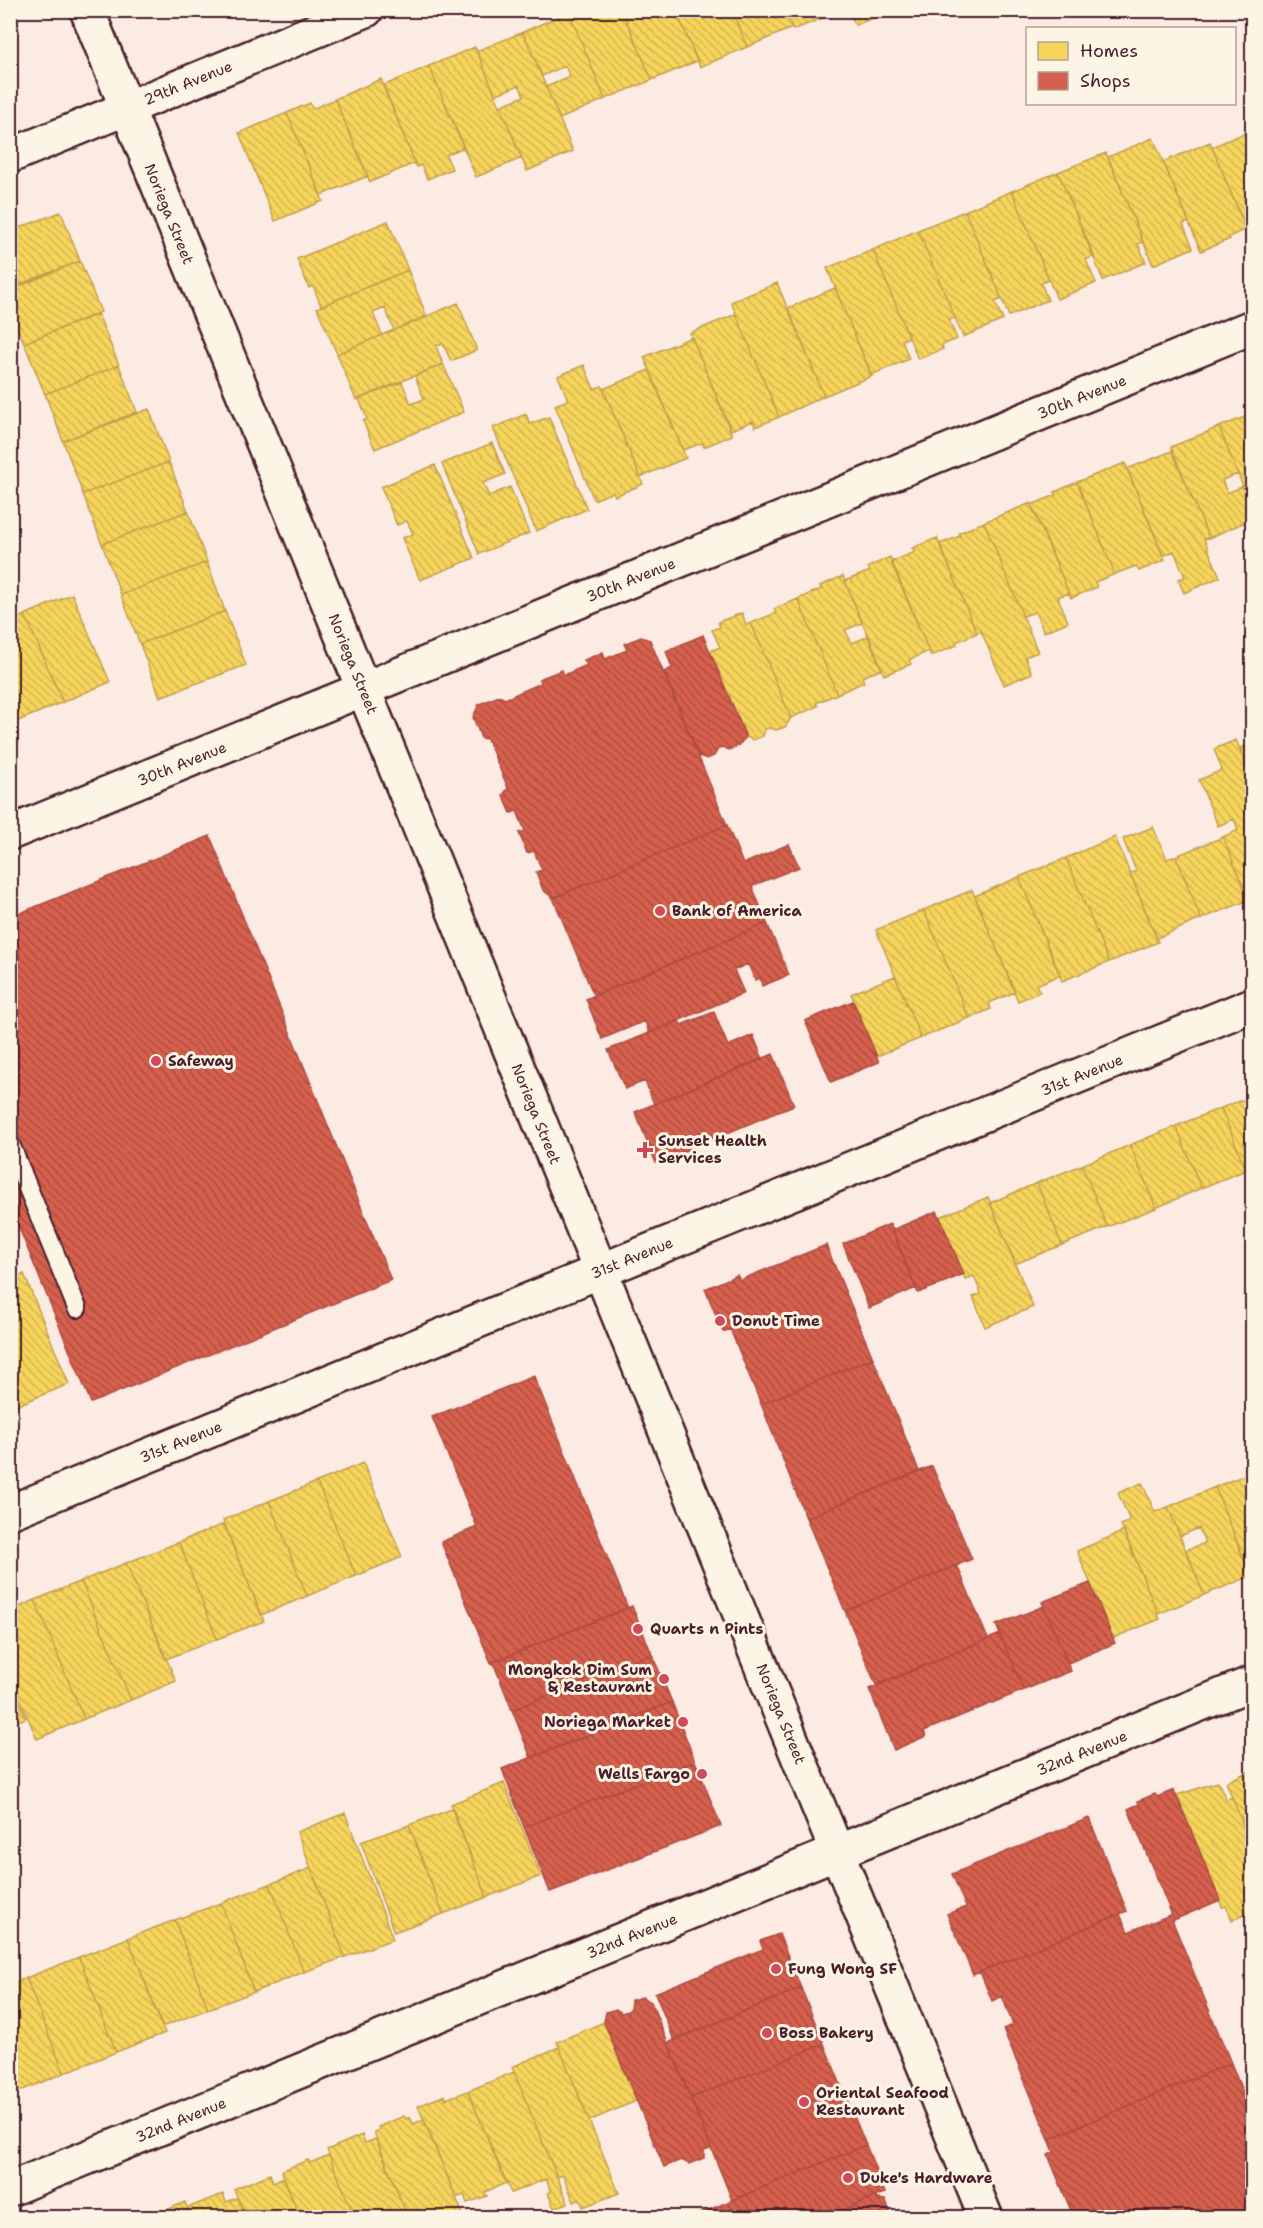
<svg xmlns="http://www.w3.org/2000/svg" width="1263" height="2228" font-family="'Shantell Sans',sans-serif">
  <defs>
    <pattern id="homes-back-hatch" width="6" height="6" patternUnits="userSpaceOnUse" patternTransform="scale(1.5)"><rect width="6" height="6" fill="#f6d55c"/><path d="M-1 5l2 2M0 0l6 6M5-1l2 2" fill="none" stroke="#d4b650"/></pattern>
    <pattern id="shops-back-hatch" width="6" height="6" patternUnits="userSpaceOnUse" patternTransform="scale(1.5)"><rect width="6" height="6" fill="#d6604d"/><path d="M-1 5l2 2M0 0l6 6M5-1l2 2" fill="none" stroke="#b04f40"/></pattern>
  </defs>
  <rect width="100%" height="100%" fill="#fbebe3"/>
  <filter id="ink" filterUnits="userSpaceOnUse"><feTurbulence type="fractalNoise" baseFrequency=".0167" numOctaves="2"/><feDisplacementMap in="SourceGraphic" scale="12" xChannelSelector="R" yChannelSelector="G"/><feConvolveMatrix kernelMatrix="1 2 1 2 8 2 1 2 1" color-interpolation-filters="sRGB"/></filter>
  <g filter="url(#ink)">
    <path fill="url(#homes-back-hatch)" stroke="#c29e4d" stroke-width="1.5" d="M573,10H622L652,80L605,99L569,12Z
      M622,10H676L697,61L652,80Z
      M676,10H732L747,47L700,67Z
      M753,10H785L792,28L747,47L735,18Z
      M785,10H838V12L793,30Z
      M849,10H877L879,16L855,25Z
      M569,12L605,99L560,119L546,87L570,77L565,66L542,76L523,32Z
      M523,32L573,151L527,171L500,106L524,96L519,85L495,95L477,51Z
      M475,47L522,158L476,177L429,66Z
      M429,66L464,147L446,155L452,169L427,179L421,165L417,167L415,163L383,86Z
      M381,79L415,163L370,182L335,99Z
      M335,99L368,176L321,195L287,113L310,103L312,109Z
      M287,113L323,201L275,221L239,133Z
      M1252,130V230L1247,232L1212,147Z
      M1153,138L1189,222L1183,224L1193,248L1153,265L1108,157Z
      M1210,142L1246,229L1229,237L1230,239L1201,251L1163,162Z
      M1106,153L1143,242L1138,244L1146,262L1103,280L1058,172Z
      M1058,172L1094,256L1086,260L1096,283L1057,299L1012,191Z
      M1012,191L1049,280L1041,283L1048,300L1009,316L965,211Z
      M965,211L1002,299L995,302L1003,320L963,337L918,230Z
      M61,212L80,261L10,288V231Z
      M388,221L408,270L321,306L313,286L309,288L297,259Z
      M918,230L955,318L949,320L957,339L942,345L943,349L918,359L873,250Z
      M873,250L909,337L902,340L909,359L871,375L827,268Z
      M80,261L101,312L24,343L10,310V290Z
      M408,270L427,317L394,330L385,308L373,313L382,335L337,354L317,308Z
      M777,283L824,396L779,417L731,302Z
      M835,288L872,376L824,396L788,308Z
      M458,303L477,350L451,361L443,344L436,346L443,364L356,400L337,354Z
      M98,314L119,365L45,394L24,343Z
      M736,314L779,417L755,427L753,421L731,430L690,333Z
      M692,337L732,435L704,447L702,443L683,450L644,357Z
      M443,364L464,412L375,449L363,421L367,419L359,399L402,382L411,404L424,399L415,376Z
      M119,365L137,412L63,441L45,394Z
      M584,365L594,389L602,386L643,484L615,496L613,492L594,500L555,405L568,400L558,376Z
      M649,370L686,458L640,477L603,389Z
      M149,409L169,462L83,494L63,441Z
      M526,414L530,424L549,417L587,509L536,531L493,428Z
      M1245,417L1246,421L1252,418V509L1219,427Z
      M1219,427L1238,474L1222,480L1227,493L1243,486L1252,509V519L1209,538L1171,447Z
      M492,443L505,474L483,483L489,496L510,487L529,533L479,554L442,464Z
      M1172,451L1209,538L1204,539L1220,577L1184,593L1178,579L1185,577L1174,551L1163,556L1127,469Z
      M169,462L188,511L102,544L83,494Z
      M1125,463L1165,560L1139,571L1136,566L1115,574L1077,482Z
      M435,465L474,558L420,580L402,538L413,534L407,521L397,525L381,487Z
      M1077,482L1115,574L1095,582L1097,587L1071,598L1031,505L1056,495L1055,492Z
      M1031,503L1069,593L1058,597L1068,622L1044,632L1035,612L1023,616L984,522Z
      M188,511L207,562L121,595L102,544Z
      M984,522L1038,652L1025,657L1032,673L1004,685L981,631L977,633L940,544L960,536L959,533Z
      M937,538L977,633L956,642L957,645L931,656L891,562L915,552L912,548Z
      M890,557L929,651L909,660L911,664L884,675L845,581L870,571L868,567Z
      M207,562L225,611L140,644L121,595Z
      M843,576L862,623L845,630L852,643L869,636L882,669L862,677L864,682L837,694L798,599L821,589L820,586Z
      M72,594L110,682L63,702L25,615Z
      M798,599L837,694L816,703L818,706L791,718L751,623L776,613L774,609Z
      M225,611L246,665L160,697L140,644Z
      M742,613L746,625L751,623L791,718L785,727L776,730L770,728L765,729L763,736L753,740L746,737L710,651L720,647L712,630L720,627L718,622Z
      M25,615L63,702L18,721L10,704V621Z
      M1236,740L1252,779V812L1249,814L1252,822V898L1249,900L1223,837L1238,830L1234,819L1218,826L1199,780L1222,770L1214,749Z
      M1252,743V779L1240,748Z
      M1153,827L1167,859L1176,856L1201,919L1157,938L1130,873L1136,871L1123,839Z
      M1115,837L1158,942L1109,962L1066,858Z
      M1223,837L1249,900L1201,919L1176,856Z
      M1066,858L1109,962L1062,981L1019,877Z
      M1019,877L1060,975L1036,985L1040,992L1018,1001L975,896Z
      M972,890L1015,992L989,1003L991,1009L969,1018L924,910Z
      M924,910L969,1018L921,1038L876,930Z
      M895,976L921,1038L877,1056L851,994Z
      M1252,1096V1168L1246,1170L1221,1108Z
      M1221,1108L1246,1170L1201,1188L1176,1126Z
      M1176,1126L1201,1188L1156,1208L1130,1145Z
      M1130,1145L1156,1208L1107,1227L1082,1165Z
      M1082,1165L1107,1227L1062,1245L1037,1183Z
      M1037,1183L1062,1245L1015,1264L990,1203Z
      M988,1197L1033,1307L985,1327L973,1297L981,1294L974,1276L965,1279L940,1217Z
      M24,1274L69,1384L13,1407L10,1402V1280Z
      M363,1463L402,1557L356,1576L317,1482Z
      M1252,1472V1578H1251L1215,1487Z
      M317,1482L356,1576L307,1596L269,1501Z
      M1142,1483L1155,1512L1168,1507L1204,1595L1158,1614L1121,1525L1130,1521L1118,1493Z
      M1215,1487L1251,1576L1204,1595L1186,1550L1205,1543L1199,1528L1180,1536L1168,1507Z
      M269,1501L307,1596L261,1615L223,1520Z
      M224,1524L264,1621L217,1639L179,1542Z
      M1124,1531L1160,1619L1113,1638L1077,1551Z
      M179,1542L217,1639L166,1659L126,1563Z
      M126,1563L176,1681L131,1700L81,1581Z
      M81,1581L131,1700L84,1719L35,1600Z
      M35,1600L84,1719L37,1739L10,1675V1611Z
      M10,1678L26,1718L10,1724Z
      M1252,1770V1847L1226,1782Z
      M1218,1782L1226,1799L1232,1797L1252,1847V1895L1249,1896L1252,1912L1232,1920L1226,1906L1222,1907L1177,1795Z
      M504,1783L541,1876L487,1897L451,1804Z
      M452,1809L487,1897L443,1914L409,1825Z
      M345,1813L393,1939L345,1957L297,1832Z
      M409,1825L443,1914L394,1932L361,1842Z
      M311,1868L345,1957L304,1972L270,1884Z
      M270,1884L304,1972L254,1992L221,1903Z
      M221,1903L254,1992L208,2009L175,1920Z
      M175,1920L208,2009L162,2027L128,1938Z
      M128,1938L165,2033L116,2052L79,1957Z
      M79,1957L116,2052L64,2073L26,1978Z
      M26,1978L64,2073L18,2092L10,2073V1984Z
      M604,2022L636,2101L589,2121L557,2042Z
      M559,2047L619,2193L583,2207L580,2199L574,2202L563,2175L557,2177L512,2067Z
      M514,2072L568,2203L554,2208L548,2193L551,2192L546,2179L511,2193L468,2091Z
      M468,2091L506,2183L485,2192L487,2196L467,2203L464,2195L456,2198L418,2106L445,2095L446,2099Z
      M404,2116L406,2119L410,2117L413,2124L424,2119L464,2217L408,2218L374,2132L379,2130L378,2127Z
      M362,2135L365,2143L376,2139L408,2218H355L327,2150Z
      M329,2155L355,2218H300L281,2171L308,2160L310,2163Z
      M270,2174L273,2182L284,2177L300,2218H246L234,2189Z
      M223,2194L226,2202L237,2198L246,2218H191L187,2208Z
      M185,2202L191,2218H148Z"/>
    <path fill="url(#shops-back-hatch)" stroke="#ac4c43" stroke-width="1.5" d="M703,635L746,737L738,746L729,750L723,747L718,749L714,756L707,759L699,756L664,672L672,668L666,651Z
      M641,637L650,640L727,825L553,898L543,890L536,872L542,870L534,851L527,853L519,833L525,831L517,811L511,813L503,795L508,788L487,739L481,738L473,717L479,704L499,696L505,699L541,683L539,679L562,670L564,675L587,665L584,660L603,652L605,659L627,650L624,644Z
      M727,825L743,864L789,844L799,867L752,886L767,923L594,996L553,898Z
      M210,836L391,1280L91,1403L10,1206V917Z
      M767,923L789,975L762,986L760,978L755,980L748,964L734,970L744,993L649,1033L645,1021L602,1039L586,999Z
      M853,1001L879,1062L831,1082L805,1021Z
      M714,1012L728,1046L753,1035L763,1059L654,1104L645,1081L625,1089L608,1050L679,1021L681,1025Z
      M773,1054L794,1105L656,1163L635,1112Z
      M937,1211L964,1274L918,1293L892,1230Z
      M890,1224L916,1288L869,1308L843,1244Z
      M826,1245L873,1358L761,1404L730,1329L723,1332L705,1289L737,1275L740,1280Z
      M873,1358L919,1471L806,1518L761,1404Z
      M534,1376L628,1608L491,1663L441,1542L477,1527L432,1417Z
      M932,1466L972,1559L845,1611L806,1518Z
      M957,1565L988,1639L876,1685L845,1611Z
      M1090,1583L1115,1643L1068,1663L1042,1602Z
      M632,1606L652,1654L512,1710L493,1662Z
      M1044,1606L1071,1671L1024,1690L996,1625Z
      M1000,1634L1024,1690L924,1731L926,1736L894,1750L869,1689Z
      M652,1654L672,1702L531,1758L512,1710Z
      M672,1702L695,1761L524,1827L502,1769Z
      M695,1761L721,1826L550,1892L524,1827Z
      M1174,1790L1220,1900L1174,1920L1128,1809L1139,1804L1138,1801L1155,1794L1157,1797Z
      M1089,1818L1127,1911L973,1975L947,1914L966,1907L952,1874Z
      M1120,1914L1128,1932L1170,1915L1231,2063L1049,2139L1003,2029L1013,2025L1002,1996L992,2001L980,1972Z
      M779,1934L801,1988L674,2040L655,1993L763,1949L760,1941Z
      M801,1988L824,2044L691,2098L668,2043Z
      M642,1997L651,2002L711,2148L704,2150V2158L689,2164L681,2160L664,2167L604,2022L606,2012L616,2009L622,2013L630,2010L631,2000Z
      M824,2044L866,2145L732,2200L691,2098Z
      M1231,2063L1252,2116V2218H1074L1048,2155L1054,2152L1049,2139Z
      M866,2145L885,2193L876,2196L824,2218H689Z
      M876,2196L877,2199L885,2200L890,2211L886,2218H824Z"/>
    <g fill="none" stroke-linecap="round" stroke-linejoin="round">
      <g stroke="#4a1f2b" stroke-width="22">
        <path id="lane" d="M10,1144L77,1308"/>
      </g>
      <g stroke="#4a1f2b" stroke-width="38">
        <path id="street" d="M10,156L366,10
          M10,833L1252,327
          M10,1512L1252,1005
          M10,2189L1252,1683"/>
      </g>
      <g stroke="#4a1f2b" stroke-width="38">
        <path id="secondary" d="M87,10L986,2218"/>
      </g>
      <use href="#lane" stroke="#fcf5e5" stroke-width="18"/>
      <use href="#street" stroke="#fcf5e5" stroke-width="33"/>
      <use href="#secondary" stroke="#fcf5e5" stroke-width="33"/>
    </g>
  </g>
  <g fill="#d1495b" stroke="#fcf5e5" stroke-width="2">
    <circle cx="660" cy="911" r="6"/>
    <circle cx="156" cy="1061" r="6"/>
    <path d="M642 1141h6v6h6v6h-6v6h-6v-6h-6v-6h6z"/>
    <circle cx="720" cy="1321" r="6"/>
    <circle cx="638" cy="1629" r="6"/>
    <circle cx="664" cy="1679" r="6"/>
    <circle cx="683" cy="1722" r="6"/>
    <circle cx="702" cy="1774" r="6"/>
    <circle cx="776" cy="1969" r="6"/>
    <circle cx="767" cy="2033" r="6"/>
    <circle cx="804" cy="2102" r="6"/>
    <circle cx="848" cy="2178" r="6"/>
  </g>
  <g text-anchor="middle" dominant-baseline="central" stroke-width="6" stroke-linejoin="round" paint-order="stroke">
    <g font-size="15" fill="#4a1f2b" stroke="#fcf5e5">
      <text transform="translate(188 83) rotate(-22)">29th Avenue</text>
      <text transform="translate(169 214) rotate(68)">Noriega Street</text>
      <text transform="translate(1082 397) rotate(-22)">30th Avenue</text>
      <text transform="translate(631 580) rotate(-22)">30th Avenue</text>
      <text transform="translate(353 664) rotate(68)">Noriega Street</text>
      <text transform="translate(182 764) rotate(-22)">30th Avenue</text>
      <text transform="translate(1082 1075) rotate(-22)">31st Avenue</text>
      <text transform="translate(536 1114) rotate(68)">Noriega Street</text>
      <text transform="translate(632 1258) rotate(-22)">31st Avenue</text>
      <text transform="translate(181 1442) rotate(-22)">31st Avenue</text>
      <text transform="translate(781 1714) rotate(68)">Noriega Street</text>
      <text transform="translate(1082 1753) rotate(-22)">32nd Avenue</text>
      <text transform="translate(632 1936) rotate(-22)">32nd Avenue</text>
      <text transform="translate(181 2120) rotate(-22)">32nd Avenue</text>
    </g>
    <g font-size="15" font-weight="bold" fill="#4a1f2b" stroke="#fcf5e5" text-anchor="start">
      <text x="672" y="911">Bank of America</text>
      <text x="168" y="1061">Safeway</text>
      <text x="658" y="1141">Sunset Health<tspan x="658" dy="17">Services</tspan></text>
      <text x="732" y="1321">Donut Time</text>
      <text x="650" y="1629">Quarts n Pints</text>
      <text x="652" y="1670" text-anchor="end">Mongkok Dim Sum<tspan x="652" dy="17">&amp; Restaurant</tspan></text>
      <text x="671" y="1722" text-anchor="end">Noriega Market</text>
      <text x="690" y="1774" text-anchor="end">Wells Fargo</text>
      <text x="788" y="1969">Fung Wong SF</text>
      <text x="779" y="2033">Boss Bakery</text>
      <text x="816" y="2093">Oriental Seafood<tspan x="816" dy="17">Restaurant</tspan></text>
      <text x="860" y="2178">Duke's Hardware</text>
    </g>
  </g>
  <rect width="1263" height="2228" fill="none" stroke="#fcf5e5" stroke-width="36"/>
  <rect x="18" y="18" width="1227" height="2192" fill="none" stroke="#4a1f2b" stroke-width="2" filter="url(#ink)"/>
  <rect x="1026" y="27" width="210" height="78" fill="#fcf5e5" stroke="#b59f9b" stroke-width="1.5"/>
  <rect x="1038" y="42" width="30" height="18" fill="#f6d55c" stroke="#b59f9b" stroke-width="1.5"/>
  <text x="1080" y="57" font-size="18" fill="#4a1f2b">Homes</text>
  <rect x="1038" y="72" width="30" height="18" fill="#d6604d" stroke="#b59f9b" stroke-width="1.5"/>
  <text x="1080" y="87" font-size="18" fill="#4a1f2b">Shops</text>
</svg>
